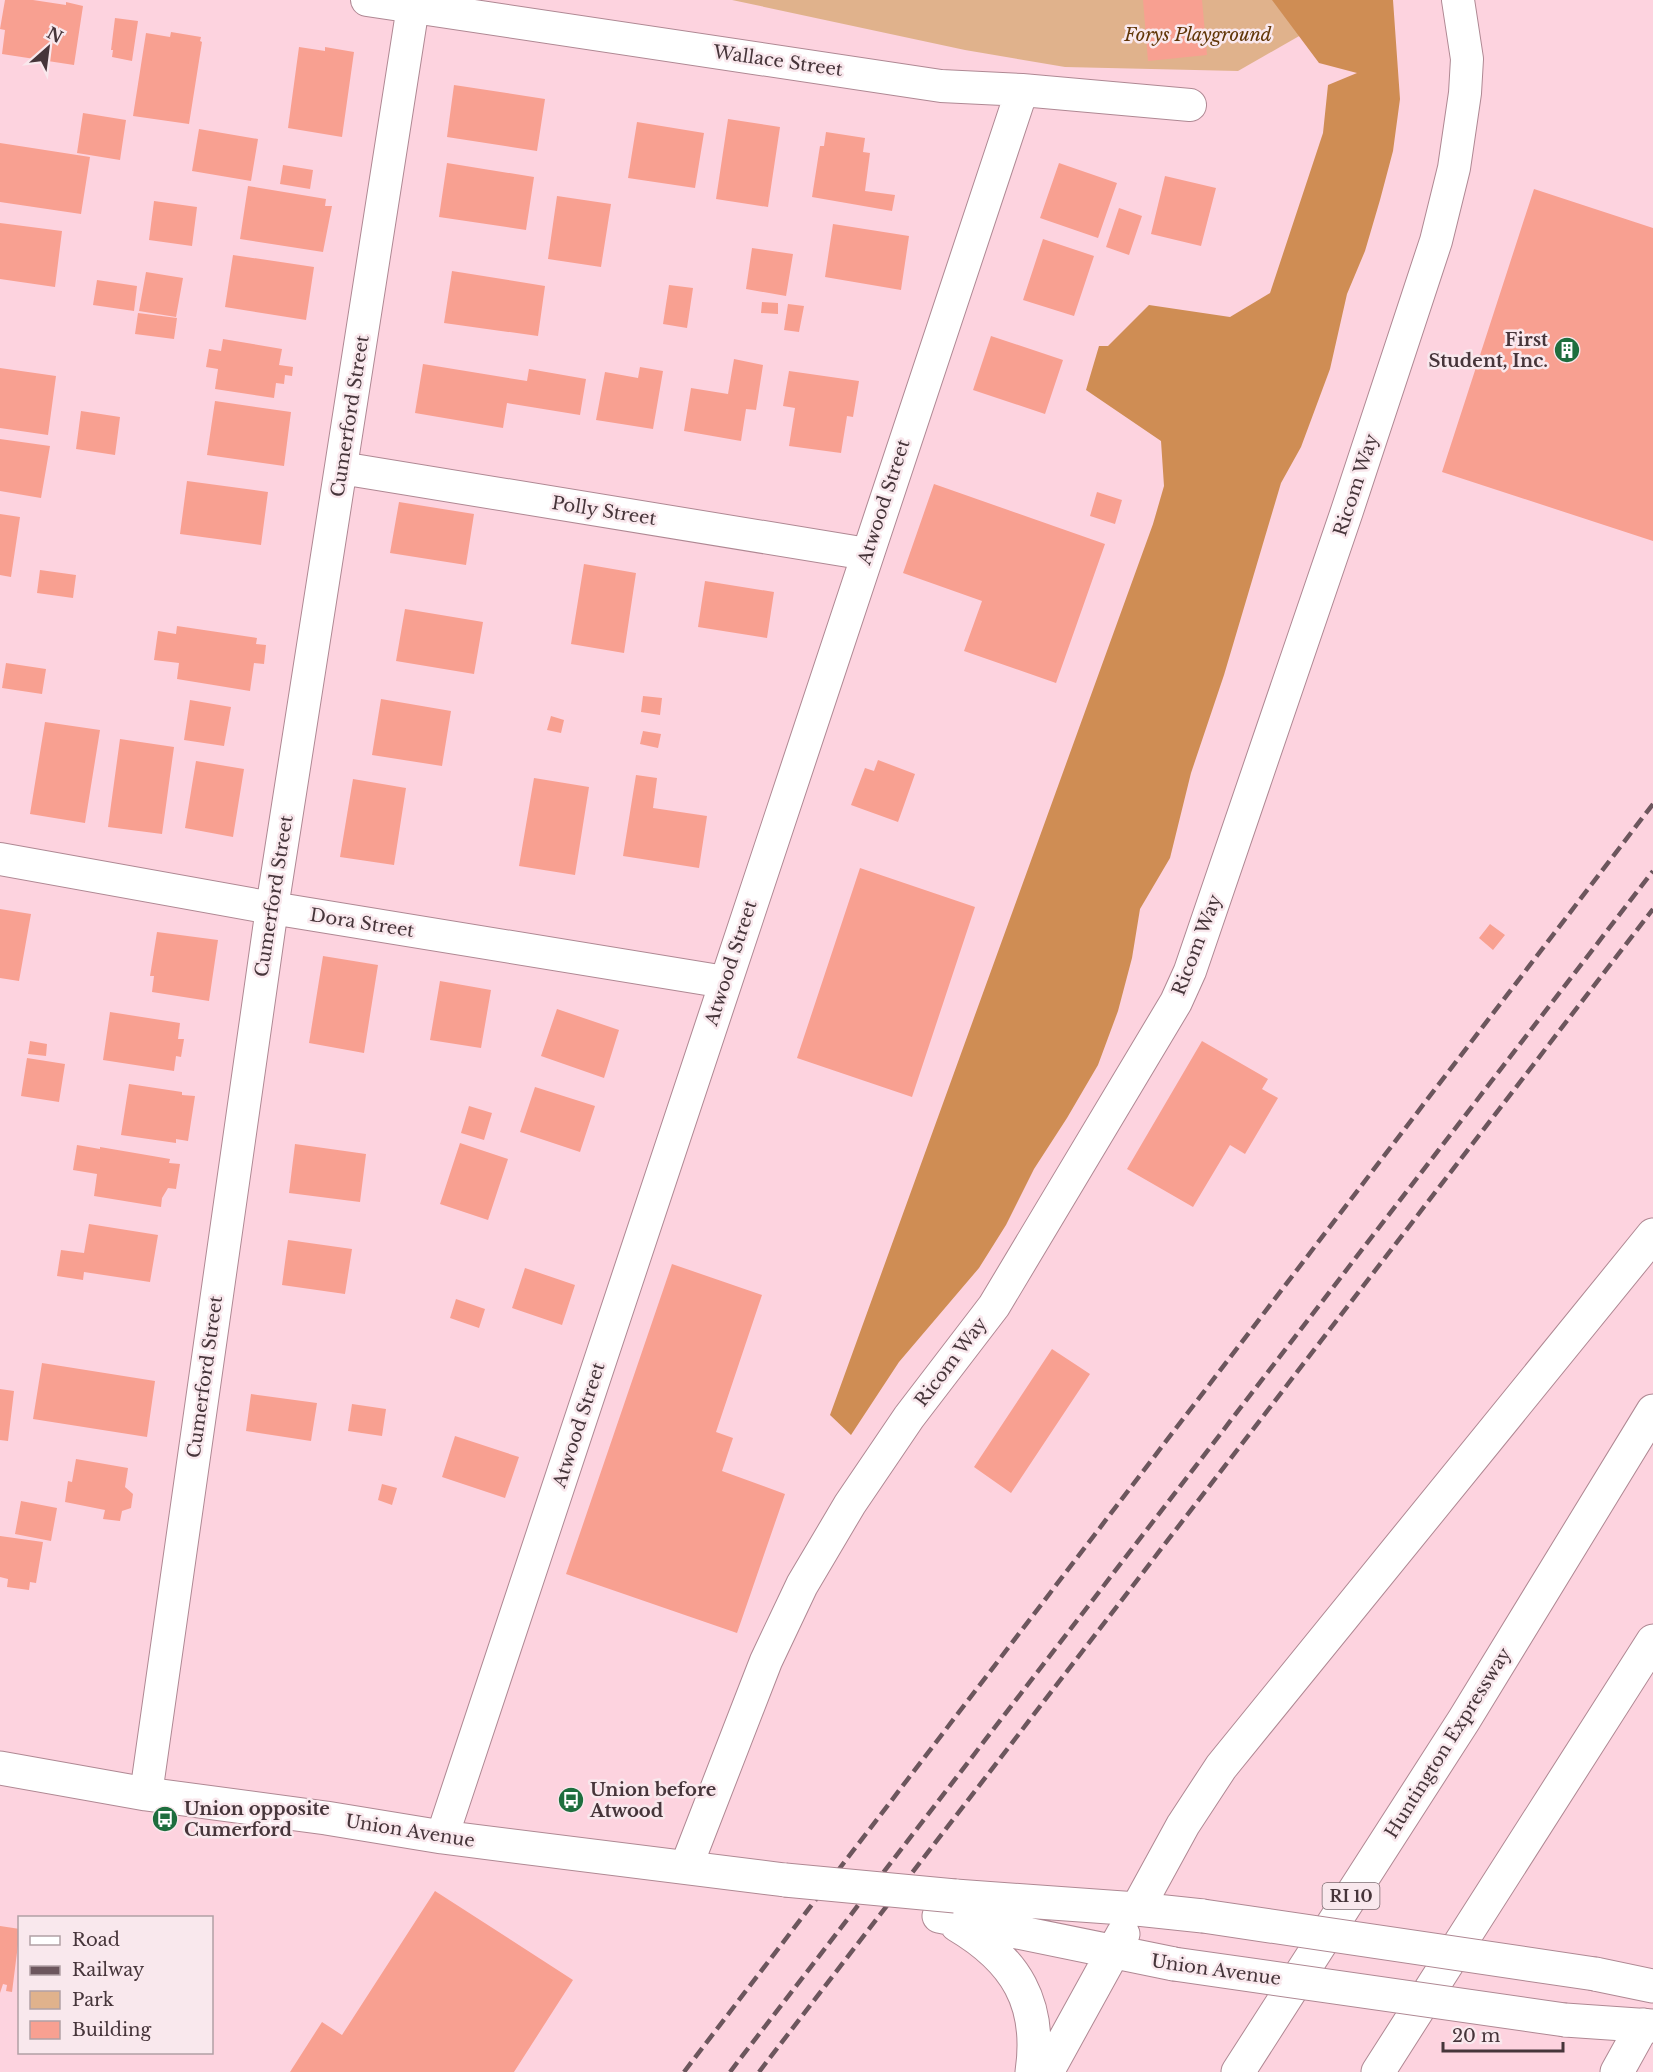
<svg xmlns="http://www.w3.org/2000/svg" width="1653" height="2072" font-family="'Libre Baskerville',serif">
  <rect width="100%" height="100%" fill="#fdd3df"/>
  <path fill="#e0b28c" d="M732,0H1362L1238,71L1065,67L965,50Z"/>
  <path fill="#cf8d54" d="M1272,0H1393L1400,99L1393,151L1380,200L1365,251L1347,294L1330,369L1301,447L1281,483L1224,675L1191,773L1170,858L1140,909L1132,958L1118,1011L1098,1065L1067,1118L1034,1169L1006,1225L979,1268L899,1362L851,1435L830,1415L1153,524L1164,486L1161,441L1086,390L1099,346H1108L1149,305L1230,317L1270,293L1323,133L1328,85L1357,73L1319,63Z"/>
  <path fill="#f8a091" d="M5,0H33L66,5V2L83,6L74,65L2,54L5,30L0,29Z
    M1143,0H1202L1207,55L1148,61Z
    M115,18L138,21L132,61L112,57L113,50H111Z
    M171,32L201,37L200,41L202,42L189,124L133,116L146,33L170,37Z
    M299,47L325,51V47L354,52L342,137L288,128Z
    M454,85L545,99L537,151L447,137Z
    M83,113L126,120L120,160L77,153Z
    M728,119L780,127L768,207L716,199Z
    M637,122L704,133L695,188L628,178Z
    M199,129L258,139L251,181L192,171Z
    M826,132L865,138L863,152L870,153L865,191L895,195L892,211L812,197L820,146H824Z
    M0,143L90,157L81,214L0,202Z
    M447,163L534,177L526,230L439,217Z
    M1059,163L1117,183L1098,238L1040,218Z
    M283,165L313,170L310,189L280,184Z
    M1165,176L1216,188L1201,246L1151,234Z
    M248,186L326,199L325,206H332L323,252L240,239Z
    M1534,189L1653,228V541L1442,472Z
    M557,196L611,204L601,267L548,259Z
    M154,201L197,207L192,246L149,240Z
    M1119,208L1142,216L1129,255L1106,247Z
    M0,223L62,231L55,287L0,279Z
    M833,224L909,236L901,290L825,277Z
    M1043,239L1094,256L1074,316L1023,300Z
    M752,248L793,254L786,296L746,289Z
    M233,255L314,267L306,320L225,307Z
    M452,271L545,286L538,336L444,323Z
    M146,272L183,278L176,317L139,311Z
    M97,280L137,286L134,311L93,305Z
    M669,285L693,288L687,328L663,324Z
    M762,302L778,303V314L761,313Z
    M788,304L804,306L799,332L784,330Z
    M138,313L177,318L174,339L135,334Z
    M991,336L1063,360L1045,414L973,390Z
    M223,339L282,349L279,365L293,367L292,376L285,375L284,384L276,383L274,398L215,389L218,369L206,367L209,349L221,351Z
    M734,359L763,365L756,410L746,409L741,441L684,431L691,388L728,394Z
    M423,364L527,381L529,369L586,379L580,415L507,403L503,428L415,413Z
    M640,367L663,371L653,429L596,420L605,372L638,378Z
    M0,368L56,376L48,435L0,428Z
    M789,371L859,381L853,417L847,416L841,453L789,446L795,408L783,406Z
    M215,401L291,412L284,466L207,455Z
    M81,411L120,417L115,455L76,449Z
    M0,439L50,446L41,498L0,491Z
    M187,481L268,492L261,545L180,534Z
    M934,484L1105,544L1056,683L964,651L982,601L903,573Z
    M1097,492L1122,500L1115,524L1090,516Z
    M399,502L474,514L466,565L390,553Z
    M0,514L20,517L11,577L0,575Z
    M584,564L636,573L624,653L571,644Z
    M40,570L76,575L73,598L37,593Z
    M705,581L774,592L767,638L698,627Z
    M405,609L483,622L474,674L396,661Z
    M177,626L257,638L256,644L266,645L264,664L254,663L250,691L177,679L179,663L154,660L158,631L176,634Z
    M6,663L46,669L42,694L2,688Z
    M643,696L662,698L660,715L641,712Z
    M381,699L451,711L442,766L372,755Z
    M190,700L231,707L224,746L184,740Z
    M551,716L564,720L561,733L547,730Z
    M45,722L100,730L85,823L30,814Z
    M643,731L661,734L658,748L640,744Z
    M120,739L174,747L162,834L108,827Z
    M878,760L915,774L898,822L851,805L865,768L874,771Z
    M196,761L244,769L233,837L185,828Z
    M636,775L657,778L653,808L707,816L699,868L623,856Z
    M534,778L589,787L575,875L519,866Z
    M353,779L406,788L394,865L340,857Z
    M860,868L975,907L912,1097L797,1058Z
    M0,909L31,914L19,981L0,978Z
    M1490,924L1505,935L1493,950L1479,938Z
    M157,932L218,940L209,1001L152,992L154,976H150Z
    M323,956L378,965L364,1053L309,1043Z
    M440,981L491,990L481,1048L430,1040Z
    M557,1009L619,1030L604,1078L541,1056Z
    M110,1012L180,1023L178,1039H184L181,1057L176,1056L174,1071L103,1060Z
    M30,1041L47,1044L46,1056L28,1054Z
    M1202,1041L1268,1079L1262,1089L1278,1098L1245,1154L1230,1145L1193,1207L1127,1169Z
    M27,1058L65,1064L59,1102L21,1096Z
    M129,1084L182,1092V1095L195,1096L188,1141L176,1139V1143L121,1135Z
    M535,1087L595,1106L580,1152L520,1132Z
    M469,1106L492,1113L484,1140L461,1133Z
    M460,1143L508,1159L488,1220L440,1204Z
    M295,1144L366,1154L360,1202L289,1193Z
    M77,1145L100,1149V1147L170,1159L169,1163L180,1164L176,1189L168,1188L162,1198L161,1207L94,1196L97,1174L73,1170Z
    M89,1224L158,1235L150,1282L84,1272L83,1280L57,1276L61,1250L84,1253Z
    M288,1240L352,1249L345,1294L282,1285Z
    M672,1264L762,1295L716,1432L733,1438L722,1471L785,1494L737,1633L566,1574Z
    M525,1268L575,1285L562,1325L512,1308Z
    M456,1299L485,1309L479,1328L450,1318Z
    M1052,1349L1090,1374L1011,1493L974,1467Z
    M42,1363L155,1381L147,1437L33,1419Z
    M0,1389L14,1391L8,1441L0,1440Z
    M251,1394L317,1403L311,1441L246,1431Z
    M352,1404L386,1409L382,1436L348,1431Z
    M455,1436L519,1457L505,1498L442,1477Z
    M76,1459L128,1468L125,1487L133,1494L131,1508L122,1511L120,1521L103,1519L105,1510L65,1502L68,1481L72,1482Z
    M382,1484L397,1488L392,1505L378,1500Z
    M21,1501L57,1508L51,1541L15,1534Z
    M0,1536L43,1542L36,1583L30,1582L29,1590L7,1587L8,1579L0,1577Z
    M435,1891L573,1980L514,2072H290L322,2022L342,2035Z
    M0,1926L20,1929L12,1992L6,1991L7,1985L3,1984L0,1993Z"/>
  <g fill="none" stroke-linecap="round" stroke-linejoin="round">
    <g stroke="#af8893" stroke-width="34">
      <path id="street" d="M367,0L941,86L1022,90L1190,105
        M341,468L867,554
        M0,859L272,908L725,982
        M146,1794L272,908L414,0
        M442,1837L1022,90
        M686,1867L766,1661L802,1585L850,1504L909,1417L994,1306L1176,1002L1190,971L1347,511L1436,241L1454,168L1465,93L1467,59L1458,0"/>
    </g>
    <g stroke="#af8893" stroke-width="35">
      <path id="secondary" d="M0,1768L146,1794L326,1818L442,1837L785,1880
        M955,1896L1137,1909L1203,1916
        M939,1916L1174,1964
        M957,1925C1016,1960 1042,2003 1032,2072
        M1595,1974L1653,1986
        M1565,2020L1653,2026
        M1047,2072L1123,1934"/>
    </g>
    <g stroke="#af8893" stroke-width="35">
      <path id="highway" d="M1137,1909L1183,1825L1221,1767L1653,1235
        M1238,2072L1464,1720L1653,1411
        M1378,2072L1653,1641
        M1617,2072L1643,2025"/>
    </g>
    <use href="#street" stroke="#fff" stroke-width="32"/>
    <use href="#secondary" stroke="#fff" stroke-width="33"/>
    <use href="#highway" stroke="#fff" stroke-width="33"/>
    <path stroke="#6c565d" stroke-width="4.5" stroke-dasharray="12 6" stroke-linecap="butt" d="M684,2072L1653,804
      M730,2072L1653,871
      M759,2072L1653,909"/>
    <g stroke="#af8893" stroke-width="35" stroke-linecap="butt">
      <path id="secondary-bridge" d="M785,1880L955,1896
        M1203,1916L1595,1974
        M1174,1964L1565,2020"/>
    </g>
    <use href="#secondary-bridge" stroke="#fff" stroke-width="33"/>
  </g>
  <defs>
    <g id="building-disc" transform="scale(1.35)"><circle r="9.5" fill="#1e6e3e" stroke="#f9e8ed"/><path d="M-4-6H4V6H1V3H-1V6H-4ZM-2.5-4.3h1.7v1.8h-1.7ZM.8-4.3h1.7v1.8H.8ZM-2.5-1h1.7V.8h-1.7ZM.8-1h1.7V.8H.8Z" fill="#fff"/></g>
    <g id="bus-disc" transform="scale(1.35)"><circle r="9.5" fill="#1e6e3e" stroke="#f9e8ed"/><path d="M-5-6H5V4H4V6H2V4H-2V6H-4V4H-5ZM-3.5-4V0h7V-4ZM-3.5 1.2v1.5H-2V1.2ZM2 1.2v1.5H3.5V1.2Z" fill="#fff"/></g>
  </defs>
  <g fill-rule="evenodd">
    <use href="#building-disc" x="1567" y="350"/>
    <use href="#bus-disc" x="571" y="1800"/>
    <use href="#bus-disc" x="165" y="1819"/>
  </g>
  <g text-anchor="middle" dominant-baseline="central" stroke-width="5" stroke-linejoin="round" paint-order="stroke">
    <rect fill="#f9e8ed" stroke="#7c6b70" stroke-width="1.5" x="1322.5" y="1883" width="57" height="26" rx="4.5"/>
    <g font-size="16" font-weight="bold" fill="#46353a">
      <text x="1351" y="1896">RI 10</text>
    </g>
    <g font-size="18" font-style="italic" fill="#613607" stroke="#f9e8ed">
      <text x="1198" y="35">Forys Playground</text>
    </g>
    <g font-size="18" fill="#46353a" stroke="#f9e8ed">
      <text transform="translate(778 61) rotate(8)">Wallace Street</text>
      <text transform="translate(350 416) rotate(-81)">Cumerford Street</text>
      <text transform="translate(1356 485) rotate(-72)">Ricom Way</text>
      <text transform="translate(884 502) rotate(-72)">Atwood Street</text>
      <text transform="translate(604 511) rotate(9)">Polly Street</text>
      <text transform="translate(274 896) rotate(-81)">Cumerford Street</text>
      <text transform="translate(362 923) rotate(9)">Dora Street</text>
      <text transform="translate(1197 945) rotate(-69)">Ricom Way</text>
      <text transform="translate(731 963) rotate(-72)">Atwood Street</text>
      <text transform="translate(951 1362) rotate(-53)">Ricom Way</text>
      <text transform="translate(205 1377) rotate(-82)">Cumerford Street</text>
      <text transform="translate(579 1425) rotate(-72)">Atwood Street</text>
      <text transform="translate(1448 1743) rotate(-58)">Huntington Expressway</text>
      <text transform="translate(410 1831) rotate(9)">Union Avenue</text>
      <text transform="translate(1216 1970) rotate(8)">Union Avenue</text>
    </g>
    <g font-size="18" font-weight="bold" fill="#46353a" stroke="#f9e8ed" text-anchor="start">
      <text x="1548" y="340" text-anchor="end">First<tspan x="1548" dy="21">Student, Inc.</tspan></text>
      <text x="590" y="1790">Union before<tspan x="590" dy="21">Atwood</tspan></text>
      <text x="184" y="1809">Union opposite<tspan x="184" dy="21">Cumerford</tspan></text>
    </g>
  </g>
  <rect x="18" y="1916" width="195" height="138" fill="#f9e8ed" stroke="#b1a0a5" stroke-width="1.5"/>
  <rect x="30" y="1936" width="30" height="9" fill="#ffffff" stroke="#b1a0a5" stroke-width="1.5"/>
  <text x="72" y="1946" font-size="18" fill="#46353a">Road</text>
  <rect x="30" y="1966" width="30" height="9" fill="#6c565d" stroke="#b1a0a5" stroke-width="1.5"/>
  <text x="72" y="1976" font-size="18" fill="#46353a">Railway</text>
  <rect x="30" y="1991" width="30" height="18" fill="#e0b28c" stroke="#b1a0a5" stroke-width="1.5"/>
  <text x="72" y="2006" font-size="18" fill="#46353a">Park</text>
  <rect x="30" y="2021" width="30" height="18" fill="#f8a091" stroke="#b1a0a5" stroke-width="1.5"/>
  <text x="72" y="2036" font-size="18" fill="#46353a">Building</text>
  <g transform="translate(48 48) rotate(28)" stroke="#f9e8ed" stroke-width="4.5" paint-order="stroke">
  <path d="M0-4.5L10 22L0 15L-10 22Z" fill="#46353a"/>
  <text y="-9" font-size="16" font-weight="bold" text-anchor="middle" fill="#46353a">N</text>
  </g>
  <path d="M1443 2042v9h120v-9" fill="none" stroke="#46353a" stroke-width="3"/>
  <text x="1452" y="2042" font-size="18" fill="#46353a" stroke="#f9e8ed" stroke-width="4.5" paint-order="stroke">20 m</text>
</svg>
